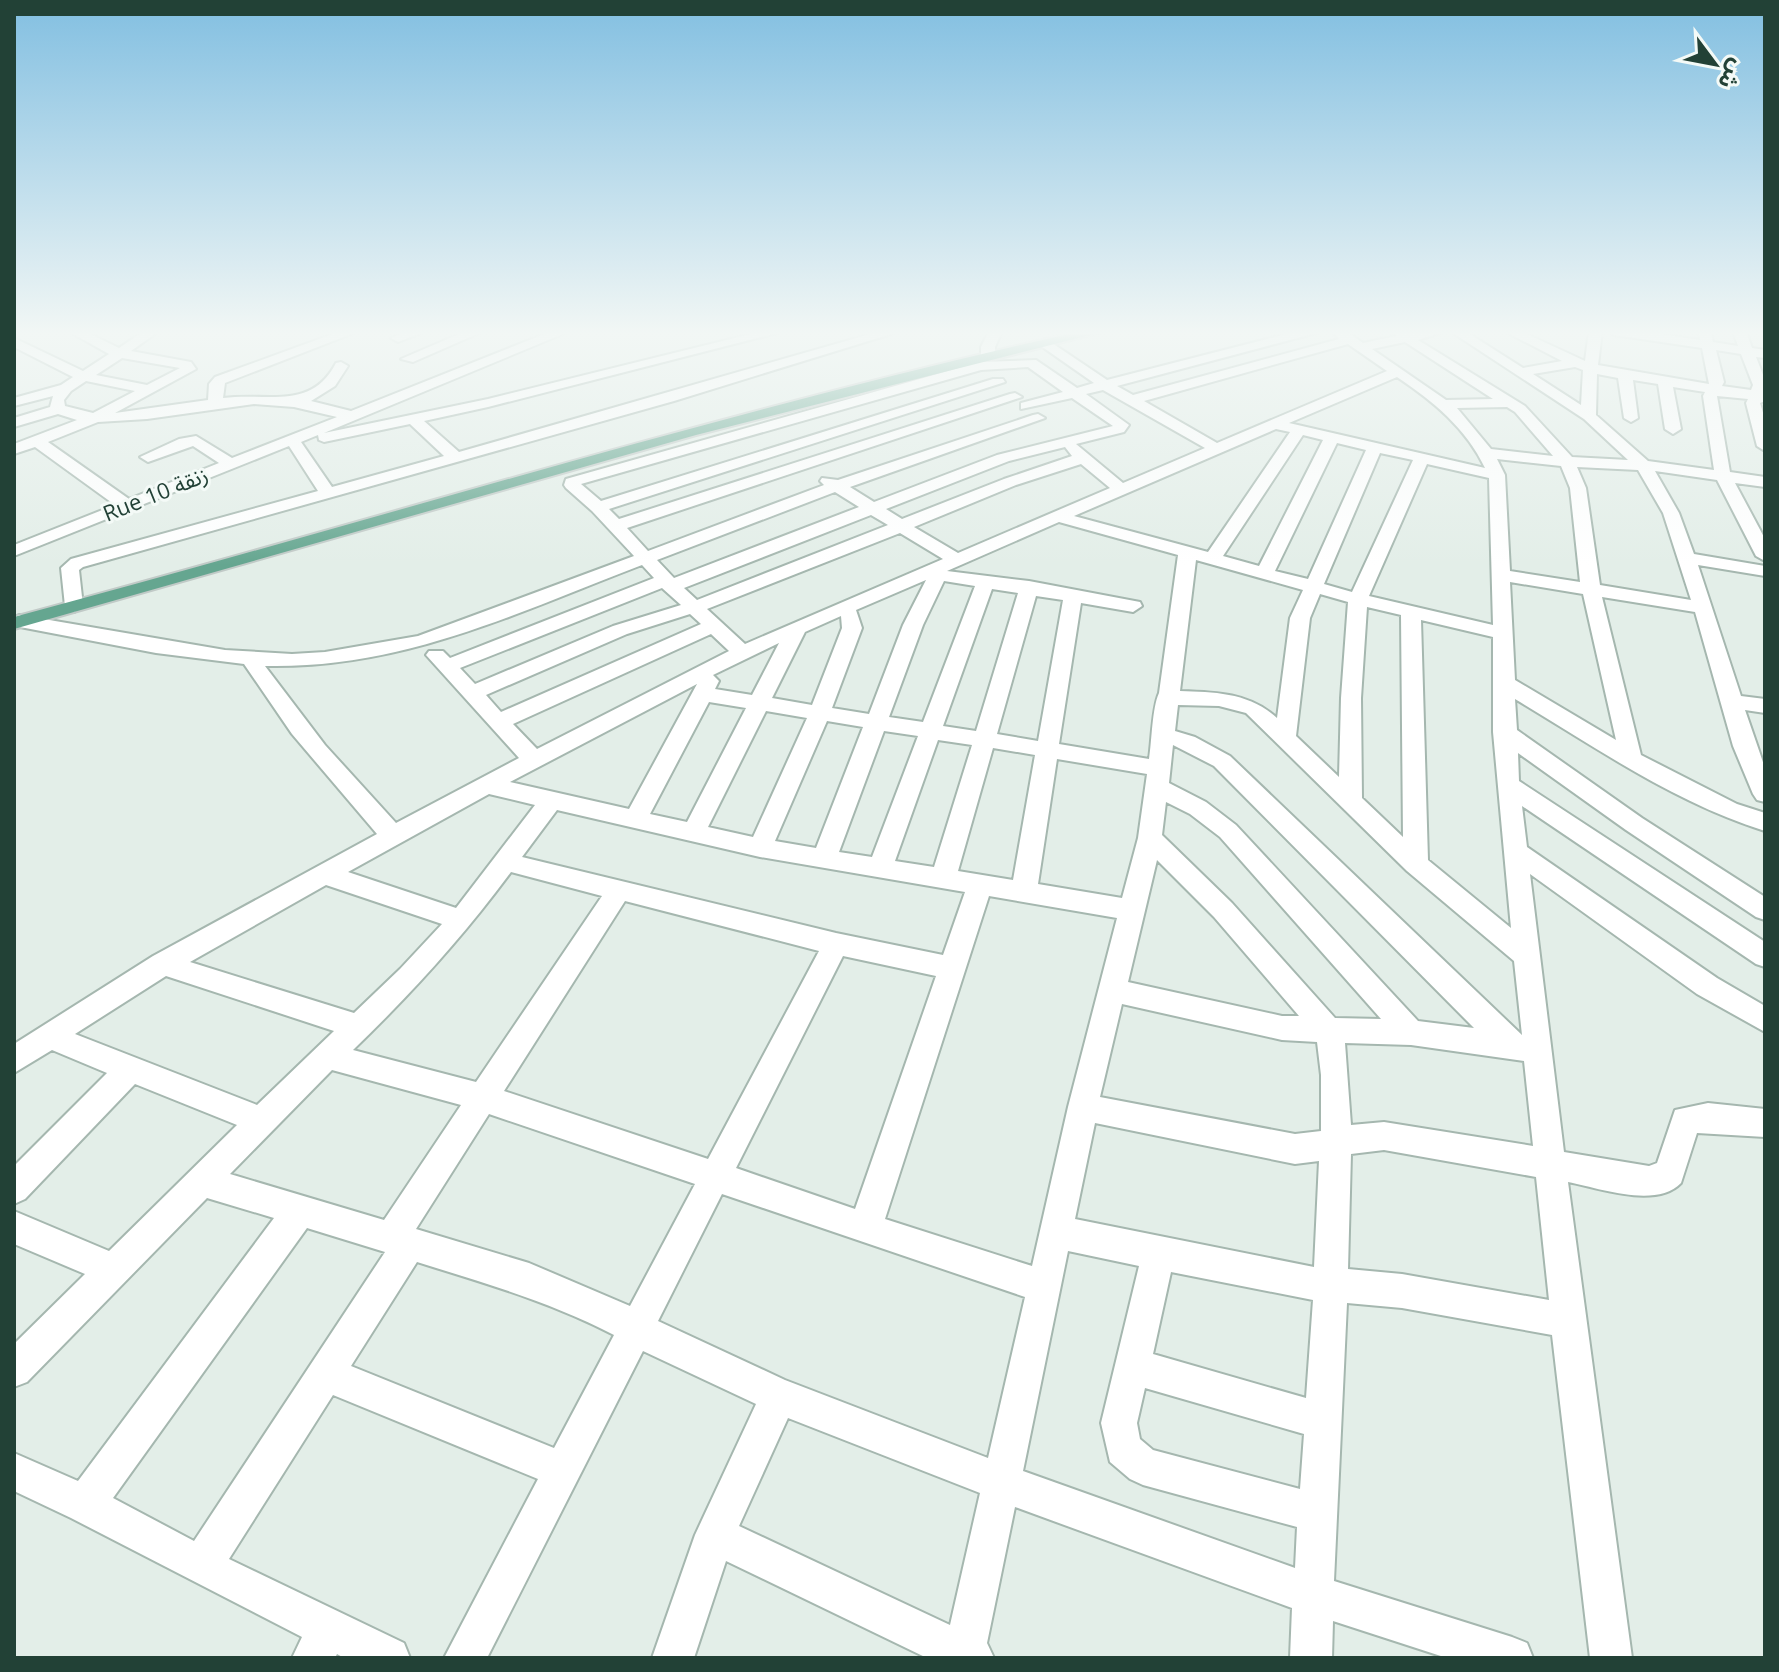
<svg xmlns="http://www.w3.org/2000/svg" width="1779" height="1672" font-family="'Open Sans','Noto Sans Arabic',sans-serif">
  <rect width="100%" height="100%" fill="#e3eee8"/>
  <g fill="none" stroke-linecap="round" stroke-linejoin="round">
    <g stroke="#a5b7af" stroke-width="4">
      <path id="minor" d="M68,331H84L119,348L144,331H159L131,351L191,362L196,369L115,413L208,400L209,384L215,377L341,331H359L225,383L223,398C268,392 311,411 336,363L341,362L348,366L335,386L311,401L351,411L552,331H570L324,433L488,399L763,331H785L488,407L424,421L459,452L881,331H901L674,401L83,567L79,570L83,606L74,612L65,606L61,568L71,559L318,491L289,446L14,556V545L115,505L35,447L14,454V444L77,420L58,414L14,427V418L50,407L53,396L14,406V398L61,385L73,377L14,347V338L83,371L109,354ZM122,358L180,368L147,385L96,375ZM86,381L135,391L93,413L65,406L64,400L71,391ZM254,404L294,407L337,417L232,458L196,436L179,439L140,457L148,462L193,446L219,463L129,499L48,442L98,422L147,419ZM410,424L444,456L332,487L301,442L318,435L319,440L324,442Z
        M407,331H427L398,342L391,338Z
        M466,331H484L413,362L401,359Z
        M989,331H1002L995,347V355L988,359L981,355V347Z
        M1298,331H1324L1117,386L1133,395L1339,339L1331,331H1346L1363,343L1396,336L1392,331H1446L1418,340L1525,406L1572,457L1628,460L1584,419L1450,331H1465L1523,368L1562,361L1504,331H1520L1585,361L1589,331H1602L1598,365L1709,384L1702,348L1614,335L1608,331H1640L1700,340L1698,331H1711L1713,342L1738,346L1733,331H1746L1752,348L1765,350V358L1756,357L1765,380V401L1760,403L1765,419V451L1757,446L1746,403L1748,399L1717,396L1730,472L1765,477V487L1735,483L1765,539V561L1756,556L1717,480L1655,471L1679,513L1694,554L1765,566V576L1698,565L1741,696L1765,699V713L1745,710L1765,768V802L1757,800L1753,794L1733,746L1695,612L1602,597L1641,755L1737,804L1765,813V831C1675,803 1595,747 1515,699L1517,730L1642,818L1765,897V920L1756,917L1626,830L1518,753L1519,781L1765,942V967L1756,964L1522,806L1527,847L1717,978L1765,1006V1032L1697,994L1530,874L1564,1152L1649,1166L1657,1163L1675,1110L1708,1103L1765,1109V1137L1697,1133L1681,1183C1656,1209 1599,1188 1568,1182L1632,1658H1590L1552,1335L1402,1308L1347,1303L1334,1581L1512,1637L1527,1643L1533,1658H1447L1333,1621L1332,1658H1290L1292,1608L1015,1507L987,1643L994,1658H927L726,1561L694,1658H652L695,1535L756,1404L643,1351L487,1658H444L538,1479L333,1395L229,1559L404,1643L410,1658H344L337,1654L335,1658H292L302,1637L71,1518L14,1491V1453L78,1481L274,1218L207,1198L27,1382L14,1387V1344L85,1274L14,1244V1211L109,1251L237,1125L135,1084L25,1199L14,1204V1166L107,1073L52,1050L14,1073V1044L153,956L377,834L292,734L244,664L156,653L20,627L14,625V617L20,615L225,650L292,654L325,652L418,636L634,556L592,511L566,488L564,485L566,479L980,362L1036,360L1077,388L1094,383L1041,346L1039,343L1046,339L1107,380ZM1405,342L1493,399L1446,400L1372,349ZM1348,344L1387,371L1217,443L1144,401ZM1716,350L1741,354L1753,385L1751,390L1722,386L1724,382ZM1028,367L1063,392L1021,403V409L1072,398L1113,426L997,455L874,502L850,487L1045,418L1038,414L1033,415L838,480L822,478L820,481L824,485L648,551L627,528L1022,397L1015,393L1010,394L619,519L609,509L1005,382L1003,379H993L601,501L581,484L981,370ZM1575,367L1583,370L1581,405L1533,374ZM1597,374L1618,378L1624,418L1631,422L1638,418L1633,380L1658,384L1665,429L1673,434L1681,429L1673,387L1705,392L1703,396L1714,470L1648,461L1596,415ZM1397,377C1433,401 1466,428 1485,468L1289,423ZM1103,390L1205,448L1123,483L1076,444L1124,432L1129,425L1086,394ZM1507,407L1515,412L1553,456L1491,449L1457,408ZM1276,429L1290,432L1208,552L1074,516ZM1303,435L1323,440L1259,566L1223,556ZM1337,443L1366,450L1308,579L1275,571ZM1065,447L1072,456L1004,479L902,519L886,509L1009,461ZM1380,453L1413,460L1352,592L1324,584ZM1497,459L1561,466L1570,488L1580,582L1510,571L1505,475ZM1081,464L1110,488L958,553L914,527L1016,485ZM1427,464L1489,478L1493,625L1369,596ZM1577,467L1638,470L1663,513L1691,600L1600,585L1586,488ZM835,492L859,507L674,578L657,560ZM871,515L888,525L697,600L684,588ZM1059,522L1178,555L1159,693C1152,708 1152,740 1149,759L1059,744L1081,603L1133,612L1142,606L1140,602L1029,581L947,571ZM900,533L943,559L745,644L707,609ZM1196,560L1303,590L1290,618L1277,718C1250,693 1216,692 1180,691ZM642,565L654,578L450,658L443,651H429L426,655L519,758L396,823L325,745L265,666C403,669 516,613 642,565ZM926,580L903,625L869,714L832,708L862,628L856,610ZM944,581L975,586L923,722L889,717L923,625ZM1510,582L1583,594L1616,740L1515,680ZM662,588L681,605L613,626L475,684L460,668ZM992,589L1018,593L976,731L943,726ZM1320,594L1348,602L1341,698L1339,777L1296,736L1310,618ZM1036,596L1063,600L1038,741L997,734ZM1367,607L1401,615L1403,837L1362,798L1361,698ZM690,614L701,624L501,712L486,695L627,634ZM841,616L842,628L812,705L772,698L805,632ZM1421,620L1493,637V732L1511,928L1428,860ZM711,634L729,651L537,749L513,724ZM779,643L752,695L715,689L719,681L713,675ZM697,684L629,809L510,782ZM709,702L746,708L687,822L650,814ZM1178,705L1219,706L1246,713L1407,871L1514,961L1522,1035L1230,756L1195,737L1175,731ZM766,711L807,718L753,837L708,827ZM827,721L863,727L816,848L775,841ZM884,731L918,736L872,857L839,852ZM938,740L972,745L934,867L895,861ZM1173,745L1214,766L1474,1028L1418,1021L1236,825L1206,802L1169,783ZM993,748L1035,755L1013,880L958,871ZM1057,759L1147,774L1138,838L1122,898L1038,884ZM489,794L535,805L456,908L348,872ZM1166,802L1190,814L1220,837L1381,1019L1335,1018L1232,903L1162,835ZM557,810L760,857L965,892L943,955L836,933L522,857ZM1157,860L1214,917L1299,1016H1282L1128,982ZM511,872L602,896L476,1082L353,1050C411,994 463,937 511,872ZM326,885L442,924L400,969L354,1013L190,962ZM989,896L1117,918L1068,1107L1032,1266L885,1219ZM625,901L819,951L708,1159L504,1091ZM843,956L936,976L855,1209L736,1168ZM166,976L334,1031L257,1105L75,1034ZM1122,1004L1282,1040L1317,1042L1321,1075V1131L1295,1134L1100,1097ZM1345,1043L1411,1045L1524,1061L1533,1146L1384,1122L1351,1125ZM332,1070L461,1105L384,1220L230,1174ZM489,1114L695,1184L630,1306L529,1263L416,1229ZM1095,1123L1295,1164L1319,1161L1314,1267L1075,1219ZM1384,1150L1536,1177L1549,1300L1402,1274L1348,1269L1351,1154ZM722,1194L1025,1297L988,1458L785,1380L658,1321ZM307,1228L385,1252L194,1541L113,1498ZM1068,1251L1139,1266L1101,1423L1110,1462L1130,1479L1143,1485L1297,1527L1295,1568L1023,1471ZM417,1262C484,1283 551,1302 614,1335L554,1448L351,1366ZM1171,1272L1313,1300L1306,1398L1153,1354ZM1145,1388L1304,1434L1300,1489L1153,1450L1140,1439L1137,1423ZM788,1418L980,1493L950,1625L739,1526Z"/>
    </g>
    <g stroke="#c1cac7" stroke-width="4">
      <path id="major" d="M1082,331H1106L696,435L14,629V617C370,522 722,411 1082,331Z"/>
    </g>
    <use href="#minor" fill="#fff" fill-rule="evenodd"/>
    <use href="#major" fill="#65a690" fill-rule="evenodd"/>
  </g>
  <linearGradient id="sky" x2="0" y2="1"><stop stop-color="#82bfe1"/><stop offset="0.59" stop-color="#f2f7f5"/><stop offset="1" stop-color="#f2f7f5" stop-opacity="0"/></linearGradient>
  <rect width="1779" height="565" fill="url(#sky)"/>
  <g text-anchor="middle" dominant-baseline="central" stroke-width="6" stroke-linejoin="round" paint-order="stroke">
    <g font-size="22" fill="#224136" stroke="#f4faf7">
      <text transform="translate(155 493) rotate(-22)">Rue 10 زنقة</text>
    </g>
  </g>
  <rect width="1779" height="1672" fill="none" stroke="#224136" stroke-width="32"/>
  <g transform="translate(1715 64) rotate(122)" stroke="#f4faf7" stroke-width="6" paint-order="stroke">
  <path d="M0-6L14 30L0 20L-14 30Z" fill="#224136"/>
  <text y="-12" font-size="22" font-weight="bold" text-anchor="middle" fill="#224136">ش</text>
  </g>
</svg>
